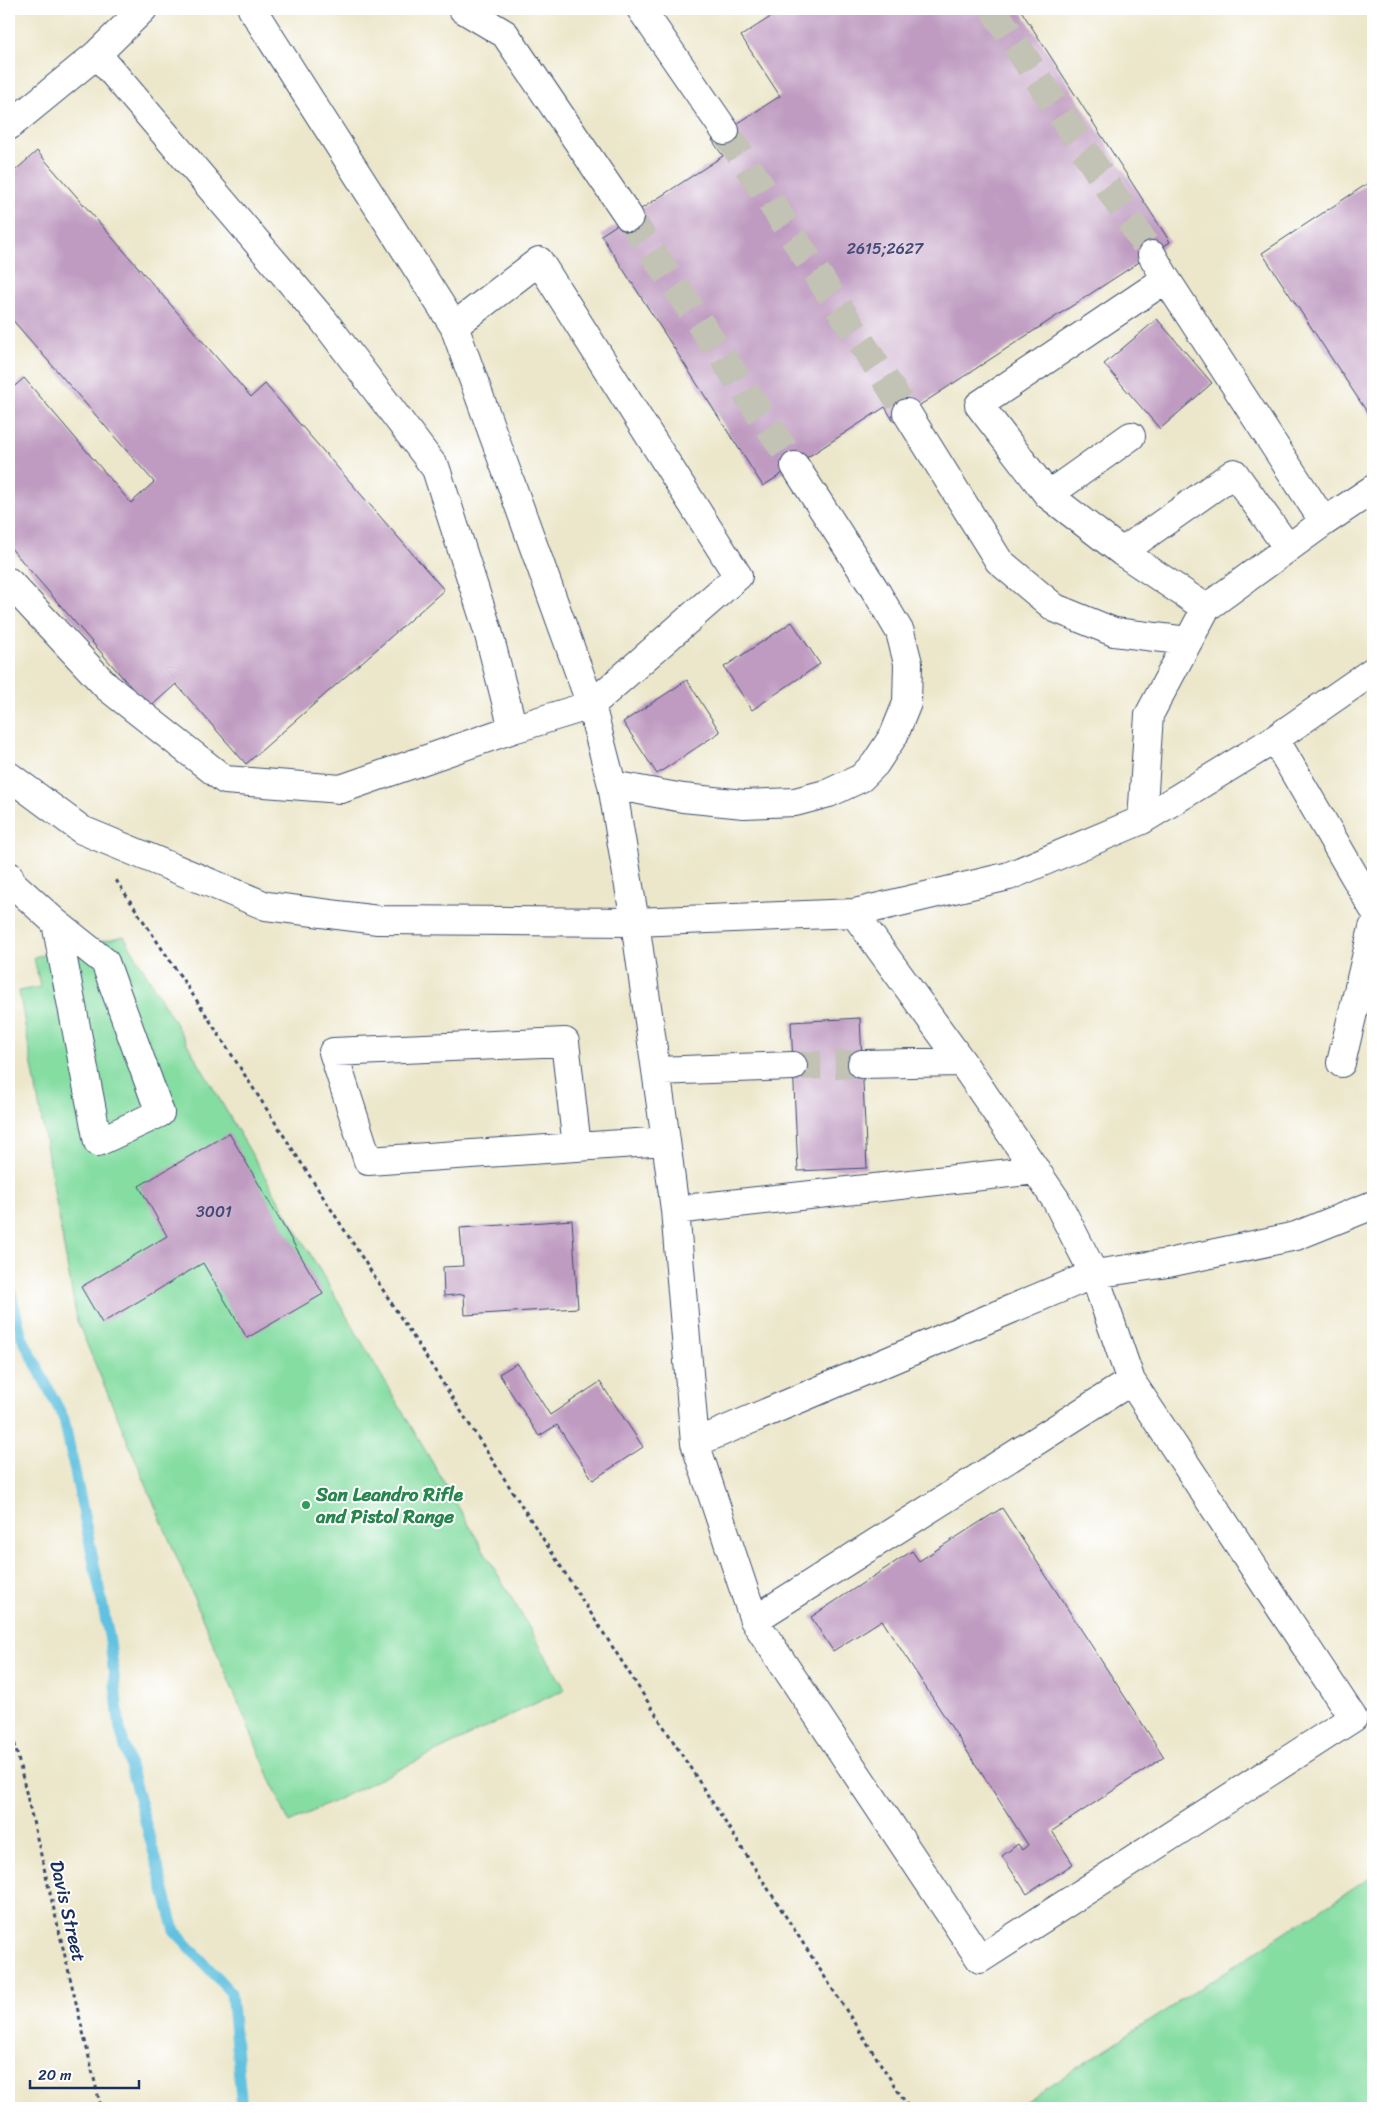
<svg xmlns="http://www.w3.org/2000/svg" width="1382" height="2117" font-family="Sriracha,sans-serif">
  <rect width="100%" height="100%" fill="#fff"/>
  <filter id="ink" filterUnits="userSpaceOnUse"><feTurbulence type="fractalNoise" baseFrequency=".02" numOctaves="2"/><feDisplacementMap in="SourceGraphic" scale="10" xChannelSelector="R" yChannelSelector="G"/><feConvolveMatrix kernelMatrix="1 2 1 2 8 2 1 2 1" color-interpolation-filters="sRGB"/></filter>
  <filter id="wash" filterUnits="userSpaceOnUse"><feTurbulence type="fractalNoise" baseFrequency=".0096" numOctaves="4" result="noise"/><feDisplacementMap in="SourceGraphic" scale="20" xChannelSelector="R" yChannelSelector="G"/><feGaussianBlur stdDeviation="1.12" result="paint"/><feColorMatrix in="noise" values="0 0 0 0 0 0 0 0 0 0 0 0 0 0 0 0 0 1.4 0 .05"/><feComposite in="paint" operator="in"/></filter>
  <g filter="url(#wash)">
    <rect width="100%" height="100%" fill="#ece7cb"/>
    <path fill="#85dda2" stroke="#508680" d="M124,936L565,1689L289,1823L77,1321L19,991L40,987L34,957Z
      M1373,1876V2108H1015Z"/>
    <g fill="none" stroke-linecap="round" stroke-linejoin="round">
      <path stroke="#62c1e0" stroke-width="11" d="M9,1285L22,1337L64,1419L110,1641L120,1729L175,1931L231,1993L242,2108"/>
    </g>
    <g id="blocks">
      <path fill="#bf9bc1" d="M783,9H1020L1170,242L894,422L885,407L763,486L601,235L723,156L712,140L780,96L741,36Z
        M37,151L251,397L265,384L444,590L246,764L176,684L149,708L9,546V391L24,378L131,503L154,482L9,316V176Z
        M1373,180V416L1371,418L1262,253Z
        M1157,319L1212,383L1160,429L1104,364Z
        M792,622L820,664L752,710L724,667Z
        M687,680L720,732L657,774L623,722Z
        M860,1018L867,1168L798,1171L791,1022Z
        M229,1133L323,1294L247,1338L203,1263L102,1323L81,1287L167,1236L139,1186Z
        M572,1220L578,1308L465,1315L464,1294L444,1296L443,1267L463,1266L460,1228Z
        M517,1363L550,1415L600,1382L643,1447L593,1480L557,1425L539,1436L499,1374Z
        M1002,1508L1164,1757L1052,1831L1073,1864L1027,1894L1002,1856L1018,1844L1022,1850L1028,1845L882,1620L833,1651L811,1617L912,1551L919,1561Z"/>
    </g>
  </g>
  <g filter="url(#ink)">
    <use href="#blocks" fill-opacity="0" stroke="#3a4b6e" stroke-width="1"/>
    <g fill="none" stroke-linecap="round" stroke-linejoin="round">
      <path stroke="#c2c2b5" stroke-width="28" stroke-dasharray="28 14" stroke-linecap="butt" d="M993,9L1152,255
        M725,131L907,413
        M629,217L795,466
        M793,1066L862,1064"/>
      <g stroke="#3a4b6e" stroke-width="30">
        <path id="minor" d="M252,9L454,326L591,705L612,785L635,922L666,1141L368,1161L333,1052L565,1042L577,1147
          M463,9L505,34L629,217
          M641,9L725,131
          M97,54L324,321L436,469L488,631L513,729
          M9,126L97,54L143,9
          M1152,255L1166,279
          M907,413L999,561L1055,608L1114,632L1188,641
          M1048,495L1131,436
          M1324,522L1373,489
          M1122,552L1234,473L1288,548
          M9,582L107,687L225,780L341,789L513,729L591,705L738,576L539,261L454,326
          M1275,739L1373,908
          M9,776L82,830L266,906L378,920L635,922L854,913L1009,876L1142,820L1275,739L1373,671
          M612,785L683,798L744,804L795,802L829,793L861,778L875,764L894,735L907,703L908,663L900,632L877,593L795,466
          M1142,820L1149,715L1206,608L1122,552L1048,495L979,405L1166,279L1324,522L1206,608
          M9,876L12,883L56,923L105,962L160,1113L98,1142L56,923
          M1341,1063L1373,928
          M862,1064L962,1062
          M657,1071L793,1066
          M666,1141L675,1210L695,1443L754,1620L980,1959L1353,1718L1131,1381L1094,1274L1056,1200L962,1062L854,913
          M675,1210L1036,1170
          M695,1443L1094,1274L1168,1263L1296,1236L1373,1205
          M754,1620L1131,1381"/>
      </g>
      <path stroke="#3a4b6e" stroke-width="3" stroke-dasharray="4 4" stroke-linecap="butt" d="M116,880L201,1007L909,2108
        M9,1720L101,2108"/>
      <use href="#minor" stroke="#fff" stroke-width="28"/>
    </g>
  </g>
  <circle fill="#2e9e5b" stroke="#fff" stroke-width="2" cx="306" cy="1505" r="5"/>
  <g text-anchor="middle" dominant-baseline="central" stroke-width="4" stroke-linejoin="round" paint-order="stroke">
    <g font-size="16" fill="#444a77">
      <text x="885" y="248">2615;2627</text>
      <text x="214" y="1211">3001</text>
    </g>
    <g font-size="19" font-weight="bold" fill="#27864d" stroke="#fff" text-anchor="start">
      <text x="316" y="1494">San Leandro Rifle<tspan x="316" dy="22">and Pistol Range</tspan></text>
    </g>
    <g font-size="19" fill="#1b2f5e" stroke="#fff">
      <text transform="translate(68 1911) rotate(77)">Davis Street</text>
    </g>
  </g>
  <rect width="1382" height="2117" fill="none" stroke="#fff" stroke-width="30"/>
  <path d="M30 2080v8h109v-8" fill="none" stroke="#1b2f5e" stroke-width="2.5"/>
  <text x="38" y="2080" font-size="15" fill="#1b2f5e" stroke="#ffffff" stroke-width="4" paint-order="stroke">20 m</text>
</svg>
